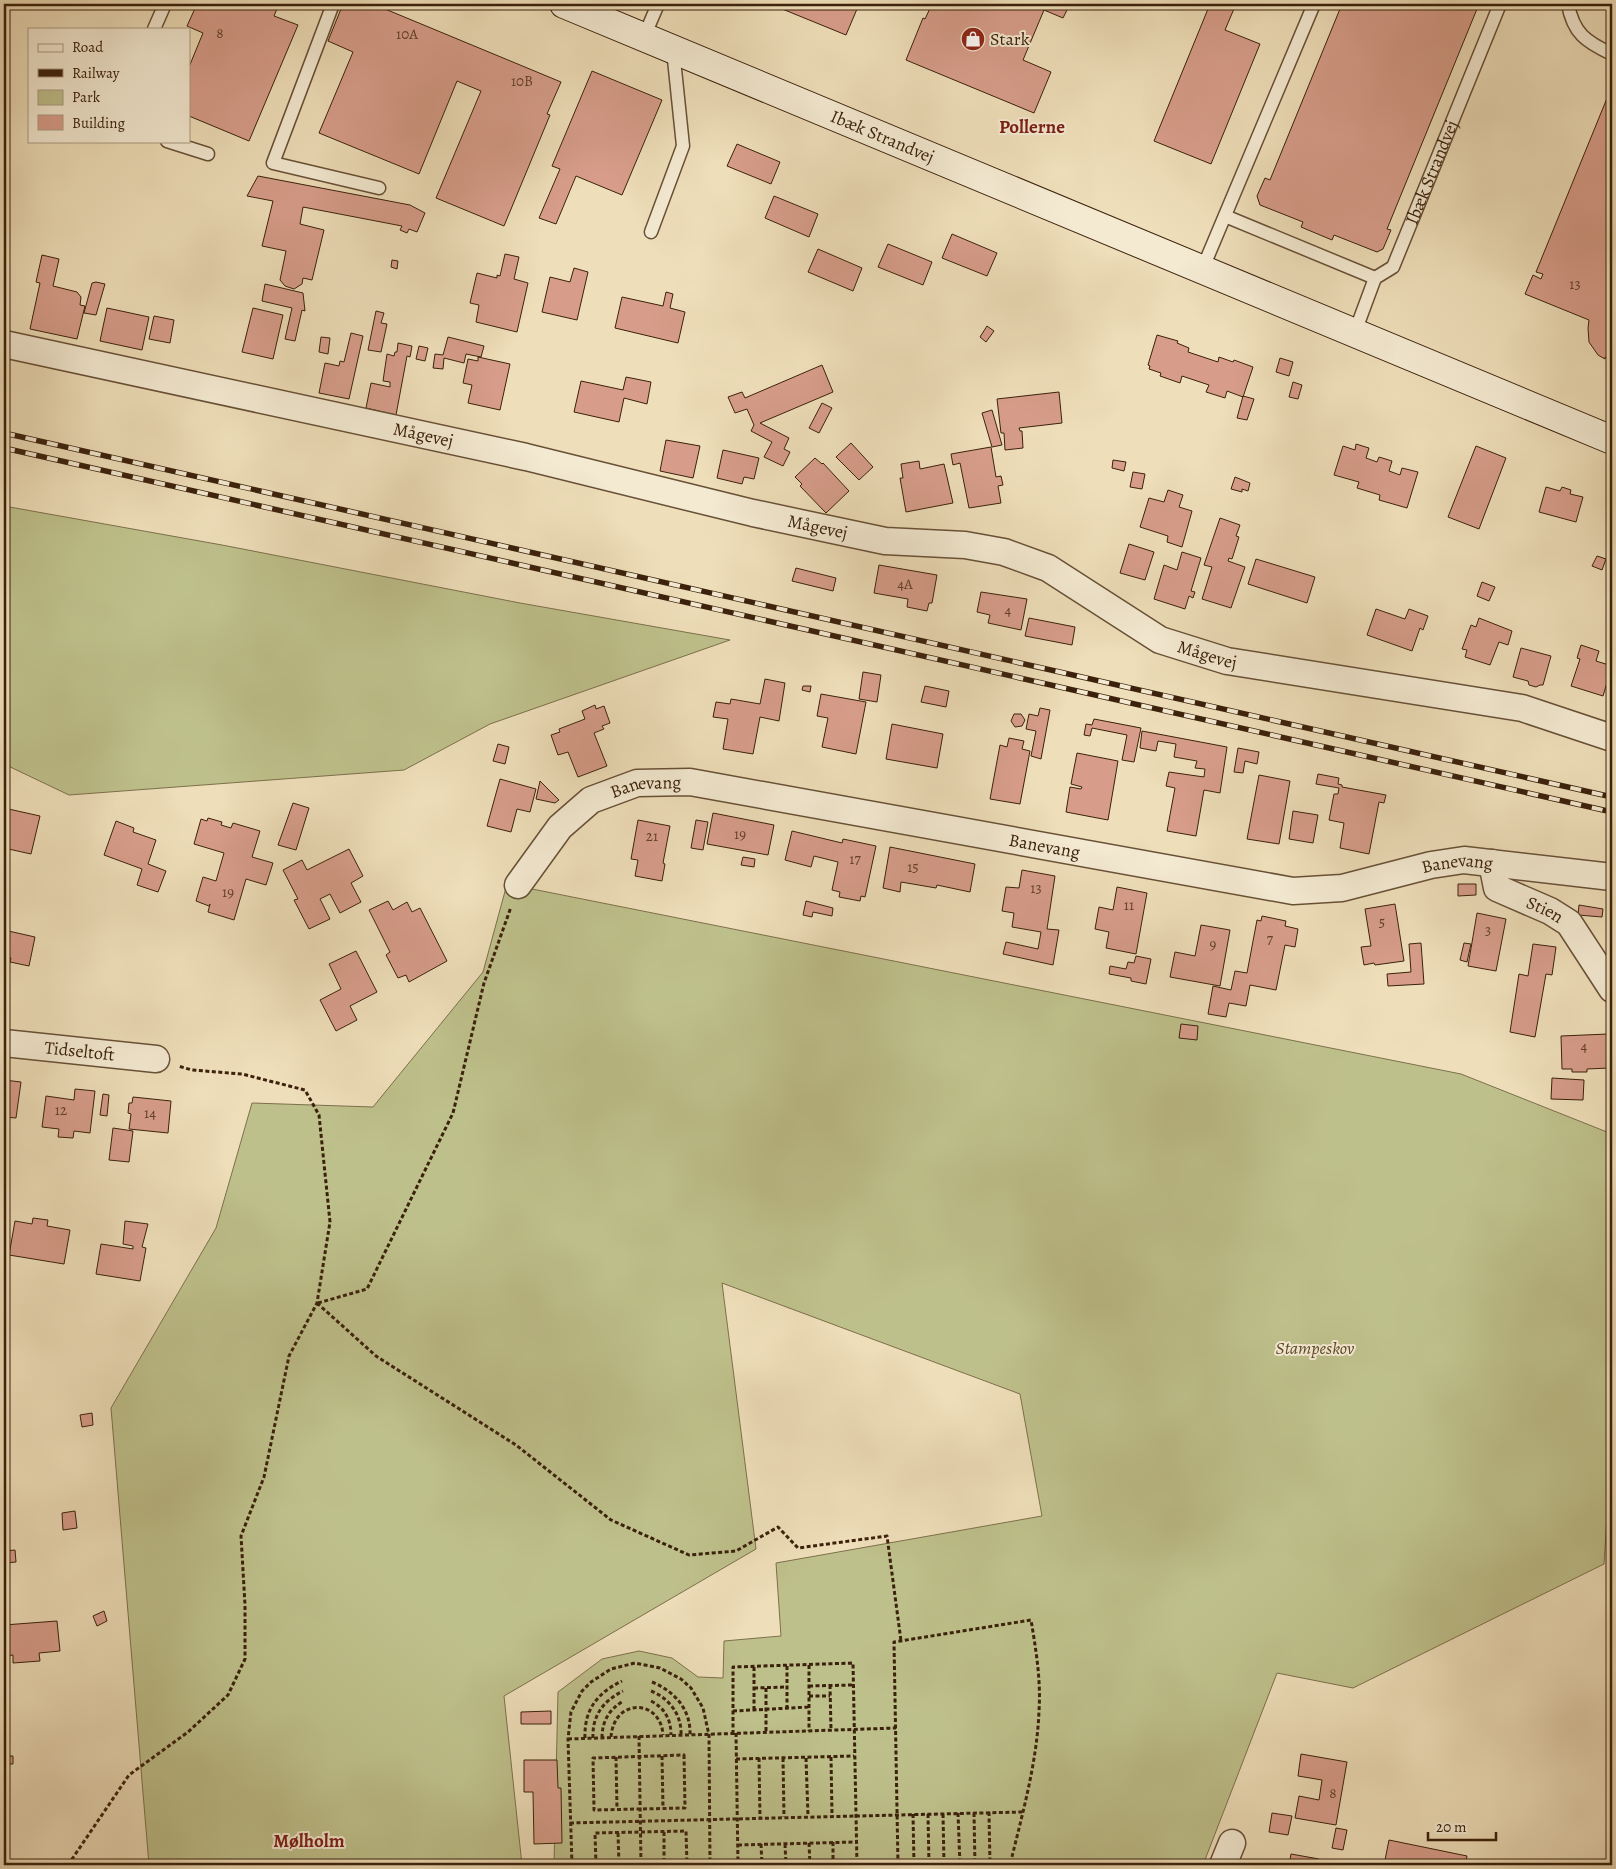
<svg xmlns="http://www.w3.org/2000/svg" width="1616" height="1869" font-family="Alegreya,serif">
  <rect width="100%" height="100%" fill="#eedeb9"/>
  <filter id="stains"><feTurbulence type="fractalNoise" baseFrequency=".004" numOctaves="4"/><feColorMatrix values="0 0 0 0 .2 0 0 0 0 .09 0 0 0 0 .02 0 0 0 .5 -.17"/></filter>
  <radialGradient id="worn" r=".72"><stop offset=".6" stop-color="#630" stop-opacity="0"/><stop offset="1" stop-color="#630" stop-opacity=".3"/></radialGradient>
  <path fill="#bec08b" stroke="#7c704b" d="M4,506L222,545L520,603L730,640L490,724L404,770L69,795L4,764Z
    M507,884L1461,1074L1612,1134V1434L1604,1564L1353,1688L1277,1673L1203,1865H554L558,1692L602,1659L639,1651L672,1658L698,1677L723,1678L724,1641L781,1636L776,1563L1042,1516L1020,1394L722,1283L756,1549L504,1696L522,1865H149L111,1408L216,1228L252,1103L373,1107L483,972Z"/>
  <path fill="#d79d8a" stroke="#3b210b" d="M197,4H279L274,16L298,25L249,141L189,116V67L203,33L187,26Z
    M343,4H373L561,82L547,114L550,115L504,226L436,198L481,91L457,81L419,174L319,133L353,52L328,41Z
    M770,4H851L850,6L857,9L846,35Z
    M932,4H1070L1063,18L1044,10L1023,60L1051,72L1034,113L906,60L923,18L925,19Z
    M1210,4H1236L1225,30L1260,44L1211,164L1154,141Z
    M1342,4H1479L1387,229L1391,230L1383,249L1377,252L1334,235L1332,240L1301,227L1303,222L1260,205L1257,196L1265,178L1270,180Z
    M592,71L662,100L622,195L576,176L556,224L539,218L560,169L552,166Z
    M1612,86V362V360L1605,357V359L1598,355L1589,342L1588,328L1589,320L1525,294L1533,275L1541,279L1543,274L1536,272Z
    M737,144L780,162L771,184L727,166Z
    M258,176L410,205L425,213L417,232L409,229L407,233L400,230L402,226L303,207L300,224L324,230L312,280L303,278L302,284L294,289L285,286L280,280L286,251L262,246L273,201L247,196Z
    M774,196L818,214L809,237L765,218Z
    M952,234L997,253L987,276L942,258Z
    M888,244L932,262L923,285L878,267Z
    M818,249L862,268L853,291L808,272Z
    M505,254L519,257L514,279L528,283L517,332L476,322L479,305L470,303L477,273L497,278V275L500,276Z
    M42,255L59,259L53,286L77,292L81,297L80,305L85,306L77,339L30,329L40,283L36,282Z
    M392,260L398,261L397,269L391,267Z
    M574,268L588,272L577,320L542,312L550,277L570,282Z
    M96,282L105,284L96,315L84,313L92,283Z
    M265,284L303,293L305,311L302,310L295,341L285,339L292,308L262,301Z
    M666,292L673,294L670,308L685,312L678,343L615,328L622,297L663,306Z
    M107,308L149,317L142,350L100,341Z
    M253,308L283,315L273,359L242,352Z
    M376,311L384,313L381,323L387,324L381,352L368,350Z
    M154,316L174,320L170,343L149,339Z
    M987,326L994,331L986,342L980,337Z
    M351,333L363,336L349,399L319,393L325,363L339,366L340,361L344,362Z
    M1157,335L1178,341L1177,343L1189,348L1188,352L1218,362L1219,357L1233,362L1234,360L1253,367L1243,397L1227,391L1225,398L1206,392L1209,385L1182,376L1180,383L1160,376L1161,373L1149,369L1150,366L1148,365Z
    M321,337L330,338L328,354L319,352Z
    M448,337L484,346L481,357L466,354L464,363L444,358L443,369L433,368L435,354L443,355Z
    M398,343L412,346L410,357L407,356L396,415L366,408L371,383L390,387V382L383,381L387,354L394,356L395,352H397Z
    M419,346L428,348L425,361L416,359Z
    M478,357L510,364L500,410L468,403L472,385L463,383L468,359L478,361Z
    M1280,358L1293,362L1289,376L1276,372Z
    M822,365L833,392L760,423L789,438L784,449L790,452L783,466L764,457L772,442L751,431L754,425L747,409L735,413L728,397L742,392L745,398Z
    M626,377L651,382L647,404L624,398L619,422L574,412L581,381L623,390Z
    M1293,382L1302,385L1298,399L1289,397Z
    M1059,392L1062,423L1019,428L1020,431H1022L1023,448L1005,450L1004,433H1001L997,399Z
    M1243,396L1254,399L1247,420L1237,418Z
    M822,403L832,408L819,433L809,428Z
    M992,410L1002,445L992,447L982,413Z
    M666,440L700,446L693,478L660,471Z
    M851,443L873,467L859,480L836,457Z
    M1356,444L1369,448L1366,458L1377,462L1379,457L1392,461L1389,471L1400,475L1402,468L1418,472L1407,508L1379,500L1380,495L1357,488L1359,482L1334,475L1343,446L1355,450Z
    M1476,446L1506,458L1479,529L1448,517Z
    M991,447L996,477L1001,476L1003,485L998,486L1001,503L969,508L960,463L953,465L951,454Z
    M723,450L759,458L754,479L744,477L742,484L717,478Z
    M815,458L822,464L823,463L849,491L826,513L800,486L802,484L795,477Z
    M1113,460L1126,462L1124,471L1112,468Z
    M919,461L920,469L944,464L953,503L906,512L900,478H903L901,464Z
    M1133,472L1145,474L1142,489L1130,487Z
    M1235,477L1250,483L1248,491L1242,489V492L1231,489Z
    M1546,487L1560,491L1562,487L1571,490L1570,494L1583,497L1576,522L1539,512Z
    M1168,490L1183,495L1179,507L1192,511L1182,547L1167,542L1168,536L1140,527L1149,498L1164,502Z
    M1220,518L1240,525L1236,536L1239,537L1232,559L1229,558L1228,561L1245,567L1231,608L1202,599L1212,567L1204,565Z
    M1129,544L1154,552L1145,580L1120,573Z
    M1182,552L1201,558L1191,591L1195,592L1193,598L1189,596L1185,609L1154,599L1164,565L1177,570Z
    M1597,556L1606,559L1602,570L1592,566Z
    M1256,559L1315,577L1307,603L1248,584Z
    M879,565L937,575L932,603H929L927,611L907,607L908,599L874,593Z
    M796,568L836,578L833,591L792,581Z
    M1482,582L1495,587L1489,601L1477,596Z
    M981,592L1027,599L1021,630L988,623L990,615L977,612Z
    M1376,609L1405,619L1409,609L1428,616L1423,630L1420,628L1412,651L1367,635Z
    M1029,618L1075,627L1072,645L1025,636Z
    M1479,618L1512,631L1508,645L1499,642L1490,665L1465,657L1467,650L1462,649L1471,625L1476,627Z
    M1581,645L1599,651L1596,661L1612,666L1603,696L1571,686L1580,659L1577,658Z
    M1521,648L1551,656L1543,685H1540L1536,687L1529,685L1528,681L1513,677Z
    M863,672L881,675L877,702L859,699Z
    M765,679L785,683L779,721L760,717L753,754L723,749L728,719L713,717L716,702L730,704L731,699L760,704Z
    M803,686H811L810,692L802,690Z
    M925,686L949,691L946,707L921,702Z
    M821,694L866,702L856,754L822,747L828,718L817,716Z
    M595,705L596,709L604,706L610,723L602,726L604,729L594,733L607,766L578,777L568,752L558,755L551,735L560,732L559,729L585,719L582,711Z
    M1040,708L1050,710L1041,759L1031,756L1036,731L1026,729L1029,714L1038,716Z
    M1014,714H1021L1025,720L1022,726L1015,727L1011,721Z
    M1094,719L1141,728L1134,762L1122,760L1127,735L1092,728L1090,736L1084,735L1086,724L1092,725Z
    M892,724L943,734L937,768L886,759Z
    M1142,731L1227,747L1220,793L1204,790L1196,836L1167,831L1175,788L1166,786L1169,772L1204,777L1205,769L1195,768L1197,761L1174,757L1176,744L1158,741L1156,751L1140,748Z
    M1009,738L1024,741L1022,749L1030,751L1020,804L990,799L1000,745L1007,747Z
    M498,744L509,747L505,764L493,761Z
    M1238,748L1259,752L1257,764L1245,761L1243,773L1234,772Z
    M1077,753L1118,761L1108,820L1066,812L1070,787L1081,789L1082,787L1071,784Z
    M1318,774L1339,778L1338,784L1342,785V787L1386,795L1384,803L1379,802L1369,854L1340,848L1344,823L1329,820L1334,794H1338L1339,788L1316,784Z
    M1259,775L1290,781L1279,844L1247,839Z
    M500,779L536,789L530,812L517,809L511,832L487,826Z
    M540,781L559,800L555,803L536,799Z
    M293,803L309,808L296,850L278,845Z
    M4,808L40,816L31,854L4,848Z
    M1293,811L1318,815L1313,843L1289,839Z
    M713,813L774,825L768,855L707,844Z
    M208,818L222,822L221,825L231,828L233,823L260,831L252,857L273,863L266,885L246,879L234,920L208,912L210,904L209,906L196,901L203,877L216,881L224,853L194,844L201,819L207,821Z
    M638,820L670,826L663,863L665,864L662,881L635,876L638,860L631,859Z
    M696,820L708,822L703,850L691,848Z
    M116,821L134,828L133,832L156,840L148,864L166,871L158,892L137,885L142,869L104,855Z
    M792,831L842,843L843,839L876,846L865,897L861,896L860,901L839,897L840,892L832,890L838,862L814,856L811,867L785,860Z
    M890,847L975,864L970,892L937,885L936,888L901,882L900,892L883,888Z
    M349,849L363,876L351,883L361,902L340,913L330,894L320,899L330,919L309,929L294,900L298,899L283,870L302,860L307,870Z
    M743,857L755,859L754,867L741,865Z
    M1022,870L1055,876L1047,929L1059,930L1053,965L1003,954L1006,942L1038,949L1041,932L1012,927L1014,913L1002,911L1006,887L1019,888Z
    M1458,884H1476V895L1458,896Z
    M1117,887L1147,893L1136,954L1106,948L1109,932L1095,929L1099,907L1113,910Z
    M388,901L393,910L407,902L412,912L420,908L447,961L409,982L406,975L398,978L386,955L390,952L369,910Z
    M806,901L833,908L832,916L813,912L812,917L803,915Z
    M1395,904L1404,961L1375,965L1374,963L1364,965L1361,947L1371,946L1365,909Z
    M1579,905L1603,909L1602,917L1578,915Z
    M1477,913L1506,919L1496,971L1468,966Z
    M1262,916L1286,921L1285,926L1298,929L1295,947L1285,945L1276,990L1250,985L1246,1006L1229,1003L1226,1017L1208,1014L1213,986L1231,990L1235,971L1247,973L1257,920L1261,921Z
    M1201,925L1230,930L1220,986L1170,977L1175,952L1195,956Z
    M4,930L35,937L29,966L10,962L11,958L4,956Z
    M1421,943L1424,984L1388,986L1387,974L1411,972L1409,944Z
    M1464,943L1471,944L1467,962L1460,960Z
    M1533,944L1556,947L1552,975L1546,974L1535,1037L1510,1032L1519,974L1528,976Z
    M356,951L377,992L350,1006L357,1020L336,1031L320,1000L341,989L329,964Z
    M1136,956L1151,959L1146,984L1131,981V978L1109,974L1110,966L1126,969L1128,962L1134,963Z
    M1181,1024L1198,1026L1197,1040L1179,1038Z
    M1608,1034L1609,1068L1587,1069V1072H1572V1069H1562L1561,1036Z
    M1552,1078L1584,1080L1583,1100L1551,1099Z
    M4,1080L21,1082L16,1118L4,1117Z
    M75,1089L95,1091L90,1133L74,1131L73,1138L58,1137L59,1129L42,1127L46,1096L74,1100Z
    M103,1094L109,1095L107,1116L100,1115Z
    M133,1097L171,1101L168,1133L129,1129L131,1114L128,1113L129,1103H132Z
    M113,1128L133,1131L129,1162L109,1160Z
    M33,1218L48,1220L47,1226L70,1230L64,1264L9,1255L15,1221L32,1224Z
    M125,1221L148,1224L142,1247L146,1248L140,1281L96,1274L101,1244L133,1249V1246L123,1244Z
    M92,1413L93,1425L82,1427L80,1415Z
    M75,1511L77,1528L63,1530L62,1513Z
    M15,1550L16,1562L5,1563L4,1551Z
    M104,1611L107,1621L97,1626L93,1616Z
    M57,1621L60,1651L39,1653L40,1661L13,1663V1655L4,1656V1625Z
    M1611,1697L1612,1698V1738H1609Z
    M551,1711V1724H521V1712Z
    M1301,1754L1347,1762L1336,1825L1295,1818L1299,1796L1319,1800L1322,1780L1298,1776Z
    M4,1756H13V1764H4Z
    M524,1760H557L558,1788H561L562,1843L534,1844L533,1792H524Z
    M1272,1813L1292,1816L1288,1835L1269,1832Z
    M1336,1828L1347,1830L1343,1850L1332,1848Z
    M1389,1840L1467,1856L1465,1865H1384Z
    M1291,1854L1319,1859L1318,1865H1289Z"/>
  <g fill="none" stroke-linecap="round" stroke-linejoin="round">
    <g stroke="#685036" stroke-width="15">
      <g id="lane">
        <path d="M333,4L273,163L379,188"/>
        <path d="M1568,4C1573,33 1586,42 1612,54"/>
        <path d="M154,29L165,4"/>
        <path d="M644,37L658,4"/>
        <path d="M167,141L208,154"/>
        <path d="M1225,216L1375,278"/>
        <path d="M651,232L683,146L673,50"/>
        <path d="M1202,270L1314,4"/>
        <path id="s1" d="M1355,332L1375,278L1393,267L1500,4"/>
      </g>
    </g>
    <g stroke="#685036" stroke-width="29">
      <g id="street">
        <path id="s2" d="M4,344L526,457L753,513L885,541L965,545L1004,552L1048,568L1160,640L1227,661L1522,708L1612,738"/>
        <path id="s3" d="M1492,863L1497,888L1550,911L1569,923L1612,989"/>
        <path id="s4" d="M518,885L560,827L591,800L637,783L690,782L1293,891L1342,888L1431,865L1464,860L1612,877"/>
        <path id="s5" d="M4,1043L156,1059"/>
        <path d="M1223,1865L1232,1843"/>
      </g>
    </g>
    <g stroke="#3b210b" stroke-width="30">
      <g id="secondary">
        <path id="s6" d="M564,4L1612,440"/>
      </g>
    </g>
    <path stroke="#3b210b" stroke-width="3" stroke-dasharray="4 2.5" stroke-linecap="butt" d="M317,1303L376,1356L516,1445L611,1520L689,1555L736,1551L778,1527L798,1548L887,1536L901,1641
      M318,1303L367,1289L453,1113L484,983L511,907
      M809,1665V1731
      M787,1666V1708
      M754,1667V1710
      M652,1682C674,1691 691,1709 690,1735
      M830,1685L831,1730
      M809,1686L853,1685
      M754,1688L787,1687
      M766,1688V1732
      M651,1691C669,1698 682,1715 681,1735
      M809,1696H830
      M651,1701C665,1708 671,1720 671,1735
      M733,1711L809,1707
      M736,1733L738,1865
      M733,1734V1667L853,1663L857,1865
      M639,1736L641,1865
      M611,1737C614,1697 661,1699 663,1735
      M585,1738C584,1710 597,1693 622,1681
      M593,1738C592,1716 603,1701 623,1691
      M602,1738C602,1721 609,1710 623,1701
      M568,1739L896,1728
      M684,1755L685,1808L594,1810L593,1758Z
      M662,1756L663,1808
      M616,1757L617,1809
      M831,1757L832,1815
      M759,1758L760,1818
      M783,1758L784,1817
      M806,1758L808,1816
      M736,1759L854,1756
      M989,1812L990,1865
      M958,1813L960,1865
      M974,1813L975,1865
      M913,1814L914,1865
      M928,1814L929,1865
      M943,1814L944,1865
      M570,1823L1022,1812
      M664,1832V1865
      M618,1833L619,1865
      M833,1842V1865
      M809,1843L810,1865
      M761,1844L762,1865
      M785,1844L786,1865
      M738,1845L856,1842
      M68,1865L129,1775L188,1732L228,1695L245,1659V1605L241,1536L264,1477L289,1356L317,1303L330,1222L319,1115L305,1090L242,1074L192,1070L178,1066
      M572,1865L568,1739L571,1712L582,1691L591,1682L611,1669L635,1663L660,1668L681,1679L691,1688L703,1708L709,1735L710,1865
      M596,1865L595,1833L686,1831L687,1865
      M898,1865L894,1642L1031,1620C1036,1650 1041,1680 1039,1711C1037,1763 1022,1815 1010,1865"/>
    <use href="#lane" stroke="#f4ead2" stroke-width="12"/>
    <use href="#street" stroke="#f4ead2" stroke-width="26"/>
    <use href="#secondary" stroke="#f4ead2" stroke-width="28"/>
    <g stroke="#3b210b" stroke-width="5.5">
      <path id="rail" d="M4,433L1612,797
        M4,448L1612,812"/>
    </g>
    <use href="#rail" stroke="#f4ead2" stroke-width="4" stroke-dasharray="11" stroke-linecap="butt"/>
  </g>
  <defs>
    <g id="shop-disc" transform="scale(1.25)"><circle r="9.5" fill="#8f2418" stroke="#f4ead2"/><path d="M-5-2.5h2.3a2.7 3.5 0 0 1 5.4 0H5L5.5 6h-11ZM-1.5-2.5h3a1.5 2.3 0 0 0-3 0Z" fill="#fff"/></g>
  </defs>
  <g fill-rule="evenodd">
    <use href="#shop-disc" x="973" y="39"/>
  </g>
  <g text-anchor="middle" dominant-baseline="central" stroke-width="4" stroke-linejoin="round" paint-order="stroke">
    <g font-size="15" fill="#62402b">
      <text x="220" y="33">8</text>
      <text x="407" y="34">10A</text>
      <text x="522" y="81">10B</text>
      <text x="1575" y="284">13</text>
      <text x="905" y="584">4A</text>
      <text x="1008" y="610">4</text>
      <text x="740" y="834">19</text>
      <text x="652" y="836">21</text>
      <text x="855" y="859">17</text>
      <text x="913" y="867">15</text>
      <text x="1036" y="888">13</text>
      <text x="228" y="892">19</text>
      <text x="1129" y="905">11</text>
      <text x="1382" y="922">5</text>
      <text x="1488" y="930">3</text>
      <text x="1270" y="939">7</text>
      <text x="1213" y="944">9</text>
      <text x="1584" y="1046">4</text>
      <text x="61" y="1110">12</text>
      <text x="150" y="1113">14</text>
      <text x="1333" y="1793">8</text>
    </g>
    <g font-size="18" fill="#3b210b" stroke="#f4ead2" text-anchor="start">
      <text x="990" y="39">Stark</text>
    </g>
    <g font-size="18" fill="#3b210b" stroke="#f4ead2">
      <text stroke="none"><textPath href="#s6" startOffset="345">Ibæk Strandvej</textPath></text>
      <text stroke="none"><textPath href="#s1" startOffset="181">Ibæk Strandvej</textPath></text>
      <text stroke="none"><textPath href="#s2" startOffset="429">Mågevej</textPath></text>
      <text stroke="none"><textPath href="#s2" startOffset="834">Mågevej</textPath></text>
      <text stroke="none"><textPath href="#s2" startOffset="1252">Mågevej</textPath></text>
      <text stroke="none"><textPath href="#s4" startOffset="170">Banevang</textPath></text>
      <text stroke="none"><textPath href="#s4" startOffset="575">Banevang</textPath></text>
      <text stroke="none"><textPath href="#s4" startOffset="995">Banevang</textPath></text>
      <text stroke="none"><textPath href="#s3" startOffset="78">Stien</textPath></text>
      <text stroke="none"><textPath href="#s5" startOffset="76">Tidseltoft</textPath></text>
    </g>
    <g font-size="18" font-style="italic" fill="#5c492b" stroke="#f4ead2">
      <text x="1315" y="1348">Stampeskov</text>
    </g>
    <g font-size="19" font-weight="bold" fill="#7a1f14" stroke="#f4ead2">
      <text x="1032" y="127">Pollerne</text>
      <text x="309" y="1841">Mølholm</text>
    </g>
  </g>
  <rect width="1616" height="1869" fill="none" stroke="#eedeb9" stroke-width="20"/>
  <rect x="5" y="5" width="1606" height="1859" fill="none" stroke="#3b210b" stroke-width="2.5"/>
  <rect x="10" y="10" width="1596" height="1849" fill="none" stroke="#3b210b"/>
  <rect x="28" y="28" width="162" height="115" fill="#f4ead2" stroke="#aa9a82"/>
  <rect x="38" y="44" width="25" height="8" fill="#f4ead2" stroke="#aa9a82"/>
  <text x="72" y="52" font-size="15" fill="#3b210b">Road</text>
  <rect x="38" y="69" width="25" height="8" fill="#3b210b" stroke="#aa9a82"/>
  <text x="72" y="78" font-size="15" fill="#3b210b">Railway</text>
  <rect x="38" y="90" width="25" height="15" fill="#bec08b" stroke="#aa9a82"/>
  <text x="72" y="102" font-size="15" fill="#3b210b">Park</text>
  <rect x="38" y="115" width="25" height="15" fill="#d79d8a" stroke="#aa9a82"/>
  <text x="72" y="128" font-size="15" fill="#3b210b">Building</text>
  <path d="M1428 1832v8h68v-8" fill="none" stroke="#3b210b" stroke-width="2.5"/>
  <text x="1436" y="1832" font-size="15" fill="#3b210b" stroke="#f4ead2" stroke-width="4" paint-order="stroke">20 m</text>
  <rect width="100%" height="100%" filter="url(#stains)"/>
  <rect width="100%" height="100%" fill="url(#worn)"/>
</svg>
